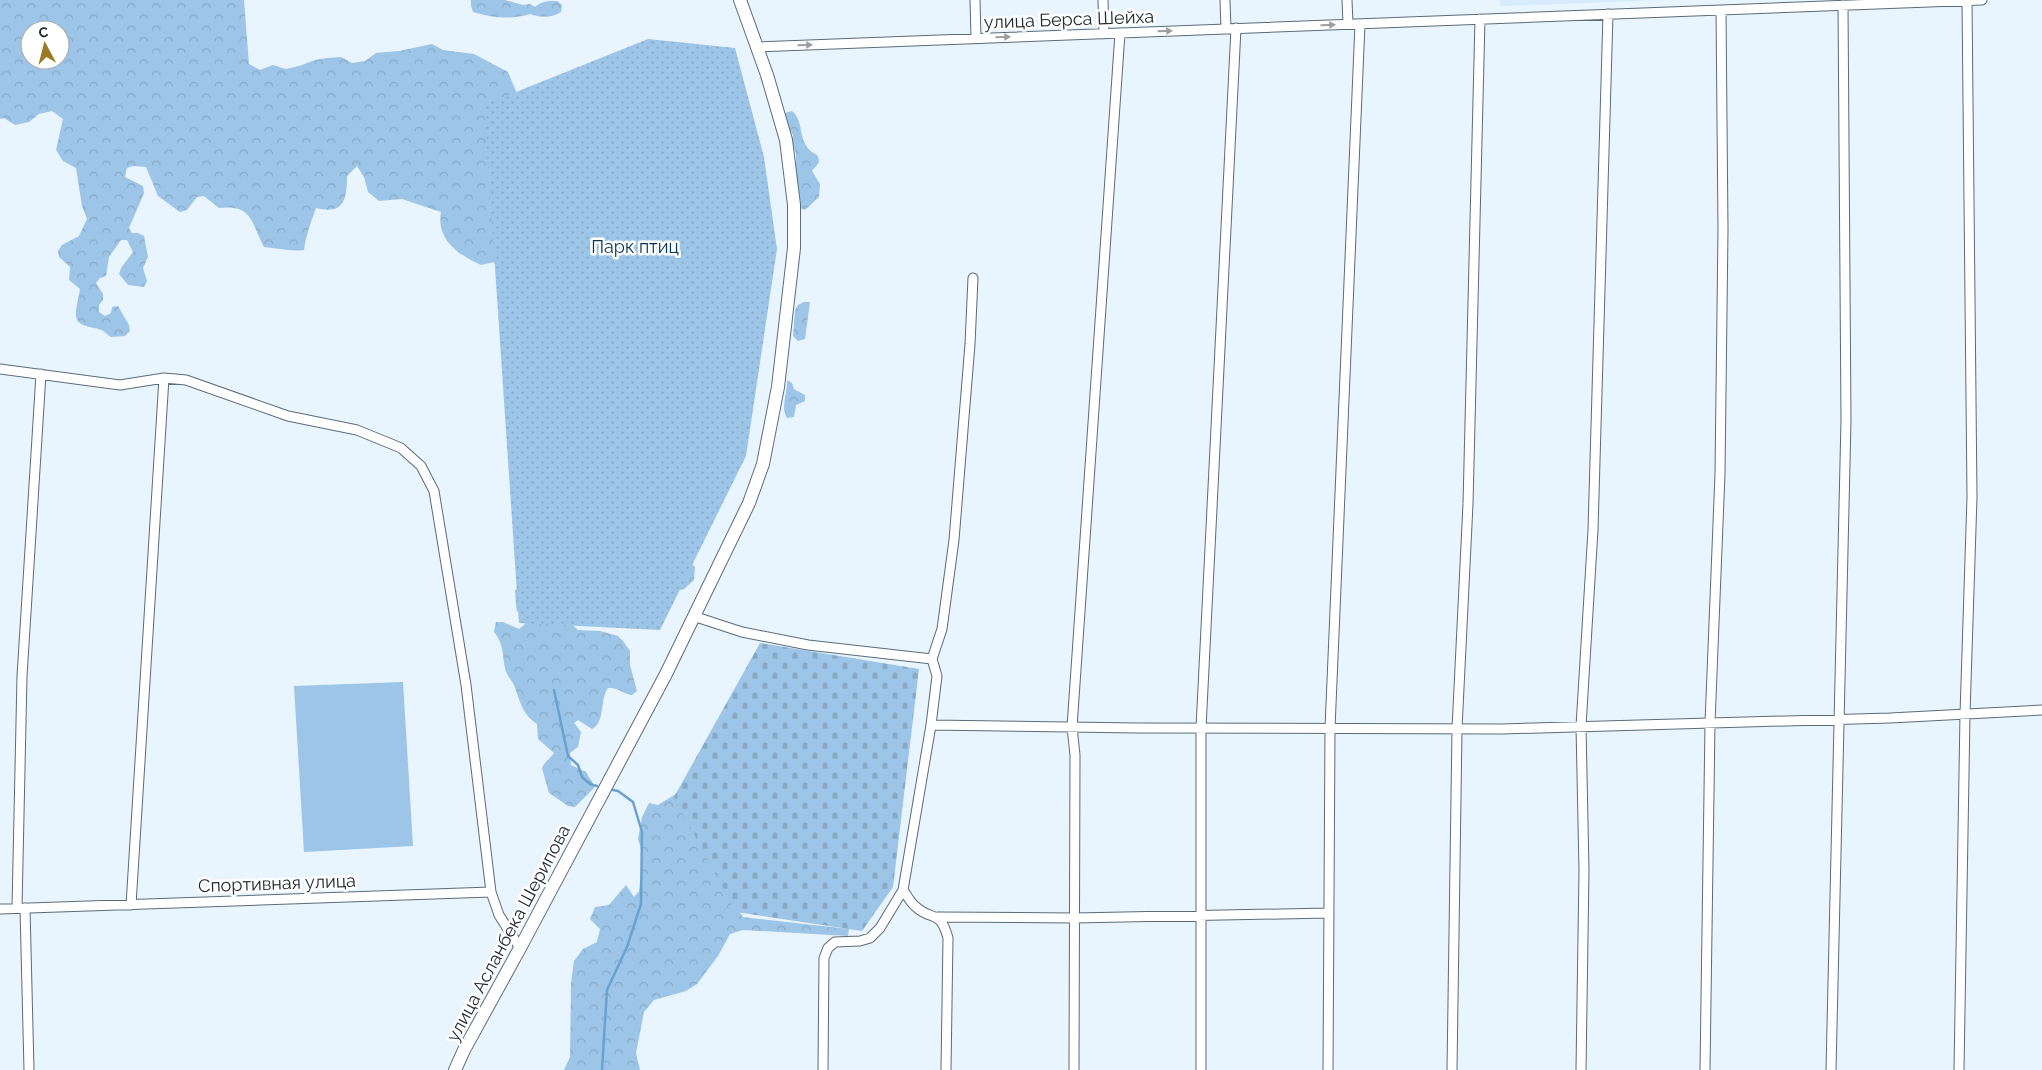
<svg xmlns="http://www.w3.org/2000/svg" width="2042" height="1070" font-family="Raleway,sans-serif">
  <defs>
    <pattern id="forest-crowns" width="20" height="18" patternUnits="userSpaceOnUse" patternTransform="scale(1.25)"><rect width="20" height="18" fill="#9dc5e7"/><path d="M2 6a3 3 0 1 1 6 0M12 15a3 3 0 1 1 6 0" fill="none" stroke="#87a9c6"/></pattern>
    <pattern id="cemetery-stones" width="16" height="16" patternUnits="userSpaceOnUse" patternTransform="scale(1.25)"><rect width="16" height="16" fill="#9dc5e7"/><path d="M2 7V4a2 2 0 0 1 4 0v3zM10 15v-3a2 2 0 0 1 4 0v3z" fill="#87a9c6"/></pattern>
    <pattern id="park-dots" width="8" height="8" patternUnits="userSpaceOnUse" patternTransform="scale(1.25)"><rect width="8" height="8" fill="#9dc5e7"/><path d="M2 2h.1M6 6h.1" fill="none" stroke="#87a9c6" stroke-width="1.8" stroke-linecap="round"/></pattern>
  </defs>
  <rect width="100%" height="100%" fill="#e8f4fe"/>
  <path fill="#d6ebfd" d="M1500,0H1665L1500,6Z"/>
  <path fill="url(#forest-crowns)" fill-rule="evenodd" d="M0,0H244L249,64L260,70L273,65L286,69L299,66L315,60L327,58L341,57L352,63L365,61L376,53L399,51L432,44L443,50L474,54L508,72L523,108L686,558L695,567L694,580L684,589L522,617L517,611L516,605L515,590L527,584L498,281C495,274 497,269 494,262L481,265C459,255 436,240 441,212L402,199L379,201L368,192L364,177L357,166L347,176C347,200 344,215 316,208C311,222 306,235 304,250C290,252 278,248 264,247C251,223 253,204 219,208L204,196L197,197L187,210L180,212L158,196L146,167L133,166L127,168L125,177L143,186L144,193L129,228L132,233H138L144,236L148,257L143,268L147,281L144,287L128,285L119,274L121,268L133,252L127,240H121L109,257L106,276L100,278L96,283L103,294V300L99,305V312L105,316L111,313L112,307L118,306L129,325L130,331L125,336L111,337C108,335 104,331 101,330C93,326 75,328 76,313C76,305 79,297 80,289L69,280L70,267L59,257L58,251L62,245L79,236L87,219L82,206L76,168L63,161L56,150L63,119L52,111L39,114L29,122L15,125L4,118L0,119ZM30,30H60V60H30Z
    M471,0H505L523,5L530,4L535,7C542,1 548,1 557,1L562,5L561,12C551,18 540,18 530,14C512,20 491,18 473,12L471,6Z
    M792,111C806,122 795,144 817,155C822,164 816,165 812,171L820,184L819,197L805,210L798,207L796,204V154L792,142L793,135L785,121V113Z
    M804,302H810L805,339L798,341L793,336L795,310L798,305Z
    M787,380L792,383L794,389L805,395V401L796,405L794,417L787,418C780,406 788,393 787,380Z
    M528,618C545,619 566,617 578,630L600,631L618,636L623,641L630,651V665L637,691L632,695C623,694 618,687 608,688C599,700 606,722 592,729L578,720L574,723L581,732L578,747L570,753L571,765L586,772L595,787L575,807L568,806L549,793L542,768C545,761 550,759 554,753L538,739L537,724C522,714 520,701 514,685C511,679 506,675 505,668C502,652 504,645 494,632L496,622H503L519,629L524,625Z
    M690,785L730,898L743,917L849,929L848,936L743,930L730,934L718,956L697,984L686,991L654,1000L644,1012L636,1053L640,1070H564L570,1057L571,983L574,961L583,949L597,942L600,929L590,919L595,907L609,905L626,885L634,897L639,891L643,855L638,839L642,817L649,803L658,805Z"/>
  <path fill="url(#cemetery-stones)" d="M760,643L919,669L893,887L862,931L736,912L674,797Z"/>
  <path fill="url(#park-dots)" d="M648,39L735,48L764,157L777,249L746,456L660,630L519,623L484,105Z"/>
  <path fill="#9dc5e7" d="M403,682L413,846L304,852L294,686Z"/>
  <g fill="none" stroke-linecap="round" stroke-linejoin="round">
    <path stroke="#6aa2cf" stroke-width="2.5" d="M554,690L568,756L578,765L582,777L590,784L597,786
      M602,1070L607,990L627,947L641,904L642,832L633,802L618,791L613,790"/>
    <g stroke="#5a6c7a" stroke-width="11">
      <path id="minor" d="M975,0L976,38
        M1103,0L1104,34
        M1225,0L1226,29
        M1347,0L1348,24
        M757,47L1982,0
        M0,369L120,385L164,378L186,380L288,416L357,430L401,448L421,466L434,491L466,685L491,892
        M693,616L742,632L808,645L932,659
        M931,725L1137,728L1502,729L1890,718L2042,710
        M903,890C907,895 910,902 915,906C931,922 940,908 948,938L946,1070
        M131,905L164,378
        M17,908L22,676L41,374
        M25,908L29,1070
        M0,909L491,892L499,915L520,948
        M938,917L1074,918L1328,913
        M823,1070L824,958L828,948L835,942L860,941L870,938L880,928L903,890L931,725L937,676L932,659L942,629L954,540L970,344L973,278
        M1074,1070L1075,755L1072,727L1120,33
        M1201,1070V728L1236,28
        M1328,1070L1330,728L1360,24
        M1452,1070L1457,729L1468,504L1480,19
        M1581,1070L1584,870L1581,726L1593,530L1608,14
        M1705,1070L1710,723L1720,474L1723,230L1721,10
        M1831,1070L1846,420L1843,5
        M1959,1070L1965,714L1972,497L1967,1"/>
    </g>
    <g stroke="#5a6c7a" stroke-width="14">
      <path id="secondary" d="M455,1070L464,1050L520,948L666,674L749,503L763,464L778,387L794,248V205L786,140L767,75L740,0"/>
    </g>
    <use href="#minor" stroke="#fff" stroke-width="9"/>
    <use href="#secondary" stroke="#fff" stroke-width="12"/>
  </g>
  <defs><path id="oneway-solid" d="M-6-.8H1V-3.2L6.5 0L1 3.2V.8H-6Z" transform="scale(1.25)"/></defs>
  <g fill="#9c9fa2">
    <use href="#oneway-solid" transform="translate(1328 25) rotate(-2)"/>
    <use href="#oneway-solid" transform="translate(1165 31) rotate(-2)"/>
    <use href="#oneway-solid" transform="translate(1003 37) rotate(-2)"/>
    <use href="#oneway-solid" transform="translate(805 45) rotate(-2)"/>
  </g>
  <g text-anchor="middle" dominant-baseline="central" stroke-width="5" stroke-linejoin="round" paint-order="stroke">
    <g font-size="18" fill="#232a30" stroke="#fff">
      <text transform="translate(1069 19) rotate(-2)">улица Берса Шейха</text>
      <text transform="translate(277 883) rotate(-2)">Спортивная улица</text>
      <text transform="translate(508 933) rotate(-62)">улица Асланбека Шерипова</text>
    </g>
    <g font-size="18" fill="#063452" stroke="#fff">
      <text x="635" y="246">Парк птиц</text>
    </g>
  </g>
  <g transform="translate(45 45) rotate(353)"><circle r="24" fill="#ffffff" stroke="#a7aaac"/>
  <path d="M0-4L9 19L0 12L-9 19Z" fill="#9b7a24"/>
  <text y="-8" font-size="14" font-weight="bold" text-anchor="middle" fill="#232a30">С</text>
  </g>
</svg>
